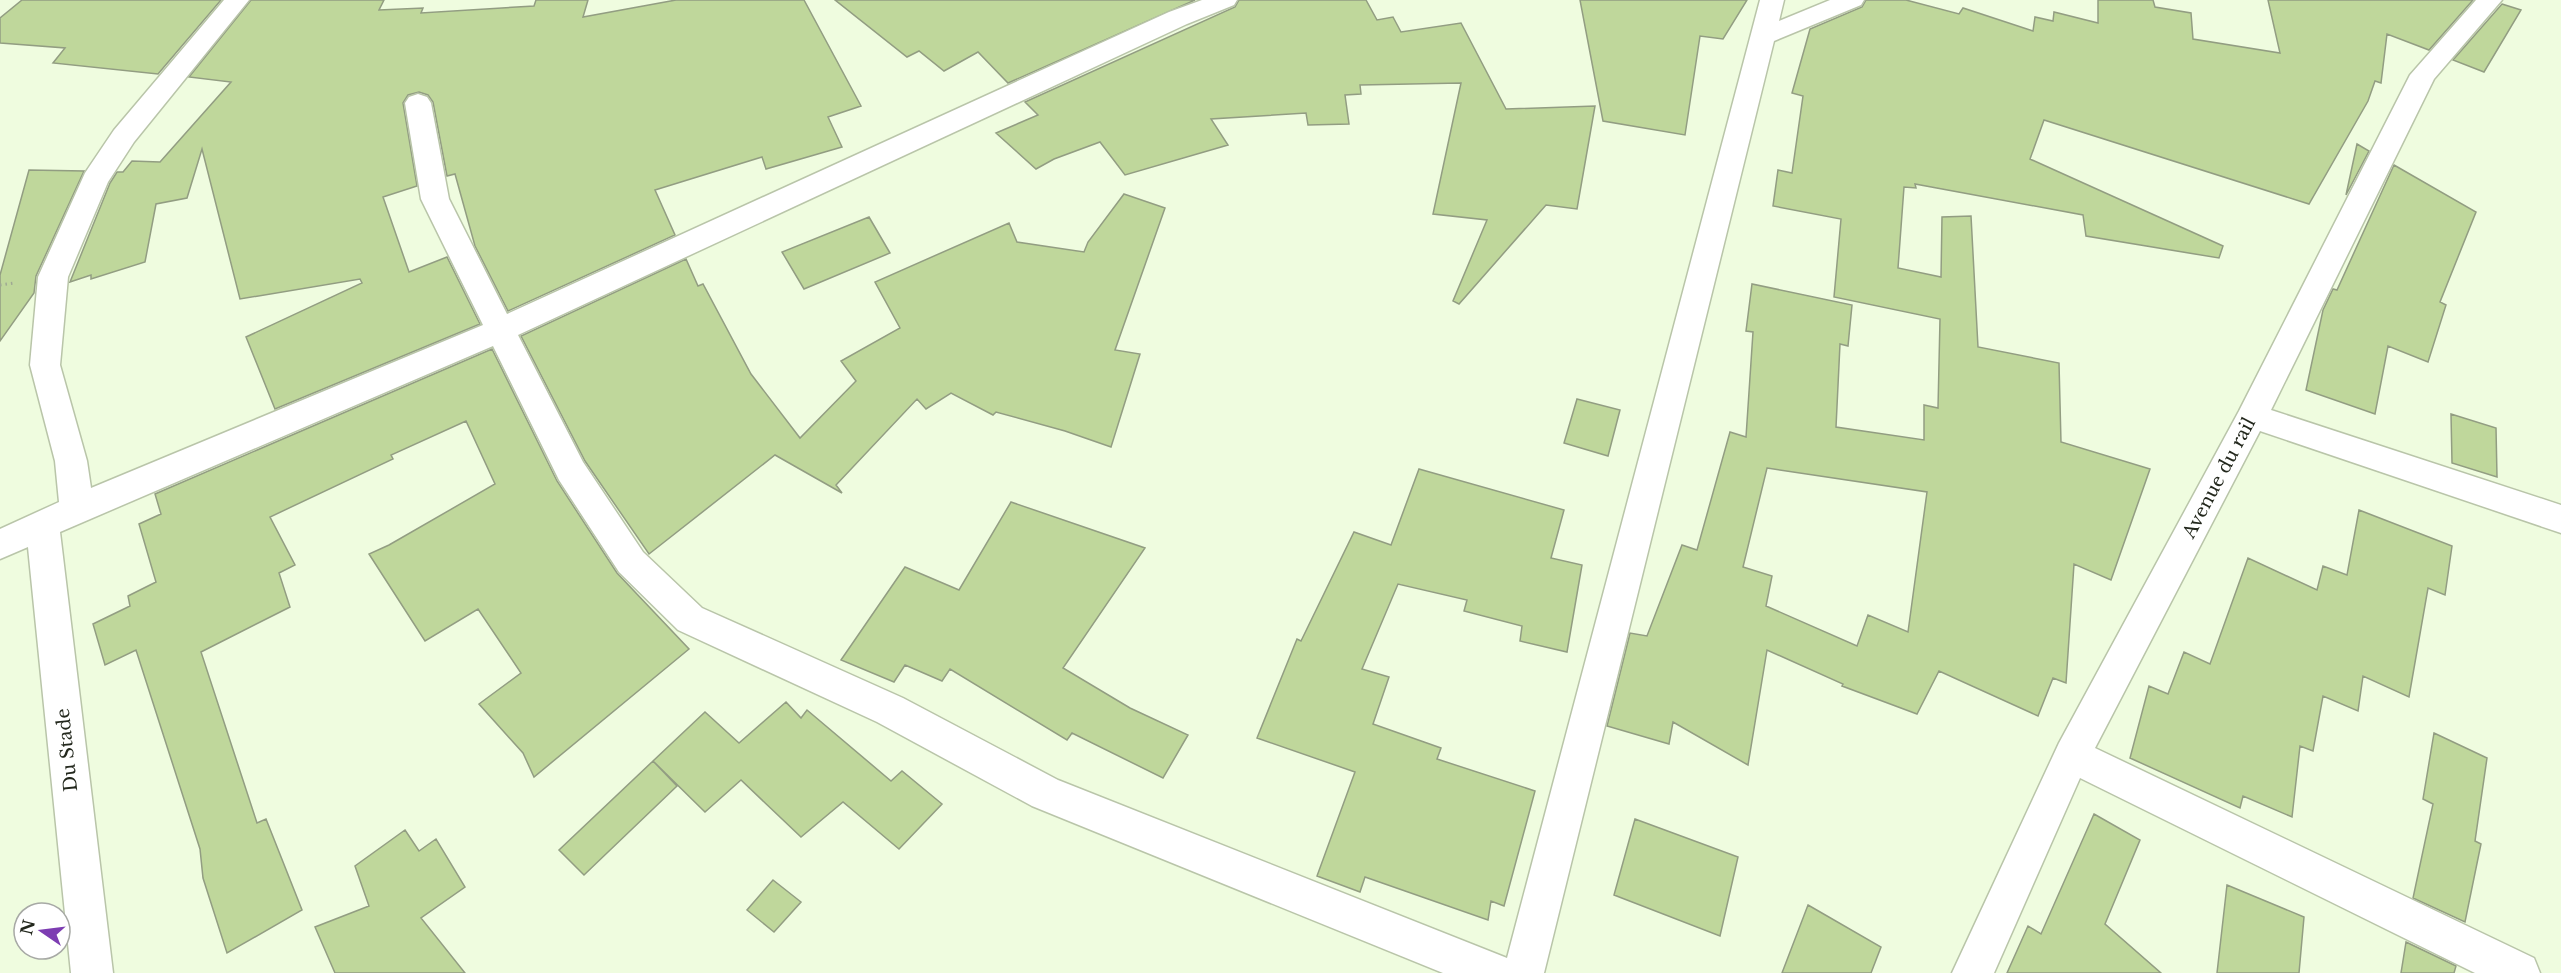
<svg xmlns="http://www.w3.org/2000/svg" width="2561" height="973" font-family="'Libre Baskerville',serif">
  <rect width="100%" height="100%" fill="#effcdf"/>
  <path fill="#bfd79b" stroke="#929d82" stroke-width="1.5" fill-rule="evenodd" d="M22,0H221L158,74L53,63L65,48L0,43V18Z
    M251,0H384L379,10L423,8L421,13L534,6L536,0H588L583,17L676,0H804L861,106L828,117L842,147L766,169L762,157L655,190L675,235L508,311L475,246L455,174L447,176L433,102L428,95L419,92L408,95L403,103L417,186L383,197L409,272L447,257L480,324L275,409L246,337L362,283L360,279L240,299L202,149L187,198L156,204L145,262L91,279V275L70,282L110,183L117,172H123L132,161L160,162L231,82L189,77Z
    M835,0H1195L1008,83L978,52L944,71L919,51L907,57Z
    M1239,0H1366L1377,20L1393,17L1401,32L1461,23L1506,109L1595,106L1577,209L1546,205L1459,304L1453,301L1487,220L1433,214L1461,83L1360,85L1361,94L1345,95L1349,124L1308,125L1306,113L1211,119L1228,145L1125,175L1100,142L1054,159L1036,169L996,133L1038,115L1025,102L1235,7Z
    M1580,0H1747L1723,39L1700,36L1685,135L1603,121Z
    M1866,0H1906L1959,14L1963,8L2033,31L2035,17L2053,21L2054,12L2098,23V0H2153L2155,7L2191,13L2193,39L2280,53L2268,0H2473L2429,50L2387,34L2381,83L2375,81L2368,101L2309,204L2044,120L2030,159L2223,246L2219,258L2086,236L2083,215L1915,184L1916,188L1904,187L1898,268L1941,277L1942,217L1971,216L1978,347L2059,363L2061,442L2150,469L2111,580L2074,564L2066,683L2053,678L2038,716L1939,671L1917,714L1842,686L1843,684L1767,650L1748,765L1673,722L1669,744L1607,726L1630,633L1647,636L1682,545L1697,550L1730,432L1746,437L1753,332L1746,331L1752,284L1852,305L1848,346L1840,344L1836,427L1924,440V405L1938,408L1940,319L1834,297L1841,219L1773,206L1778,170L1792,173L1803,96L1792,93L1810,29L1862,7ZM1767,468L1927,492L1908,632L1868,615L1857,646L1766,606L1772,576L1743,567Z
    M2502,4L2521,10L2484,72L2453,60Z
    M2357,144L2369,151L2346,195Z
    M2394,165L2476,212L2440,302L2446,305L2428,362L2388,346L2375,414L2306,390L2323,310L2333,289L2337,290Z
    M29,170L84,171L36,276L34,293L0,341V275Z
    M1124,194L1165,208L1115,350L1140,354L1111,447L1065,431L996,412L993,415L951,393L926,409L917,399L836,485L842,493L775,455L649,554L585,461L521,336L686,259L698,286L703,284L751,374L800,438L856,381L841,361L900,328L875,282L1009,223L1017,242L1084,252L1088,242Z
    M869,217L890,253L804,289L782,252Z
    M492,349L557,481L617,573L689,649L534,777L523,753L479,704L521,673L478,609L425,641L369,554L389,545L495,484L466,421L391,455L393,459L270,517L295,565L279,573L290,607L201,652L257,823L266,819L302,910L227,953L203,878L200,849L136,650L105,665L93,624L130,606L128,596L156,582L139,524L161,514L155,494Z
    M1577,399L1620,410L1608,456L1564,443Z
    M2451,414L2496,428L2497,477L2452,463Z
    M1419,469L1564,510L1551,558L1582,565L1567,652L1520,641L1522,626L1464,611L1467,600L1398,584L1362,669L1389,677L1373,724L1441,748L1437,759L1535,791L1504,906L1491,901L1488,920L1365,877L1360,892L1317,876L1355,772L1257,738L1297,639L1301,641L1354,532L1391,545Z
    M1011,502L1145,548L1063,668L1130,708L1188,735L1163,778L1072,733L1067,740L950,669L942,681L905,665L894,682L841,660L905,567L959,590Z
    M2359,510L2452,546L2445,595L2428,588L2409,697L2363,676L2358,711L2323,696L2313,751L2300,746L2292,817L2243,796L2240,808L2130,758L2149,686L2168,694L2184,652L2210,664L2248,558L2317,590L2323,566L2347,575Z
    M786,702L801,718L807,710L891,781L902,771L942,804L899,849L843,802L801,837L741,780L705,812L653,761L705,712L739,743Z
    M2434,733L2487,758L2475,841L2481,844L2465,922L2413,898L2433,804L2423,799Z
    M653,761L677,786L584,875L559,850Z
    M2094,814L2140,840L2105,924L2161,973H2007L2028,926L2041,934Z
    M1635,819L1738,857L1720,936L1614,895Z
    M405,830L419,851L436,839L465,887L421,918L465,973H335L315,927L369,906L355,866Z
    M773,880L801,902L774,932L747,910Z
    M2227,885L2304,917L2299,973H2217Z
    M1808,905L1881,947L1871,973H1782Z
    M2406,942L2456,966L2454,973H2401Z"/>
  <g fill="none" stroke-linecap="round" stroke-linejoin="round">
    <g stroke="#b9c5a9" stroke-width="3">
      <path id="street" d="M224,0H249L134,142L108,182L68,277L60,365L87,461L91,488L483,325L421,199L405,103L409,97L418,94L427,97L431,103L449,199L507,314L1169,12L1202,0H1237L1234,5L1187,24L518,335L583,462L643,552L702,608L903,698L1058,780L1507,958L1760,0H1784L1779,21L1830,0H1864L1861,5L1774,41L1544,973H1443L1032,806L877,722L678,630L619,572L559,480L493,346L60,532L113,973H71L28,547L0,559V529L59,502L55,461L30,365L38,277L85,173L114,130Z
        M2476,0H2502L2434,79L2271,410L2561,505V533L2260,431L2095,748L2534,958L2540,973H2475L2080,778L1994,973H1952L2059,743L2239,411L2410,75Z"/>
    </g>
    <path stroke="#9fa993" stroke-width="3" stroke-dasharray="1.5 4" stroke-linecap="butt" d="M0,285L14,283"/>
    <use href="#street" fill="#fff" fill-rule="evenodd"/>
  </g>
  <g text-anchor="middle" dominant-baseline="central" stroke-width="5" stroke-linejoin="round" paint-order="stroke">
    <g font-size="18" fill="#23281d" stroke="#fff">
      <text transform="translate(2219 478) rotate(-62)">Avenue du rail</text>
      <text transform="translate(67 750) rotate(-96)">Du Stade</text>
    </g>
  </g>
  <g transform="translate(42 931) rotate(284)"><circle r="28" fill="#ffffff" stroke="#a7a9a5" stroke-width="1.5"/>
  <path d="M0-4.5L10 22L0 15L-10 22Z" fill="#7d3db2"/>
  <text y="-9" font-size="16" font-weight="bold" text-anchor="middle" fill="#23281d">N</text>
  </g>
</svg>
